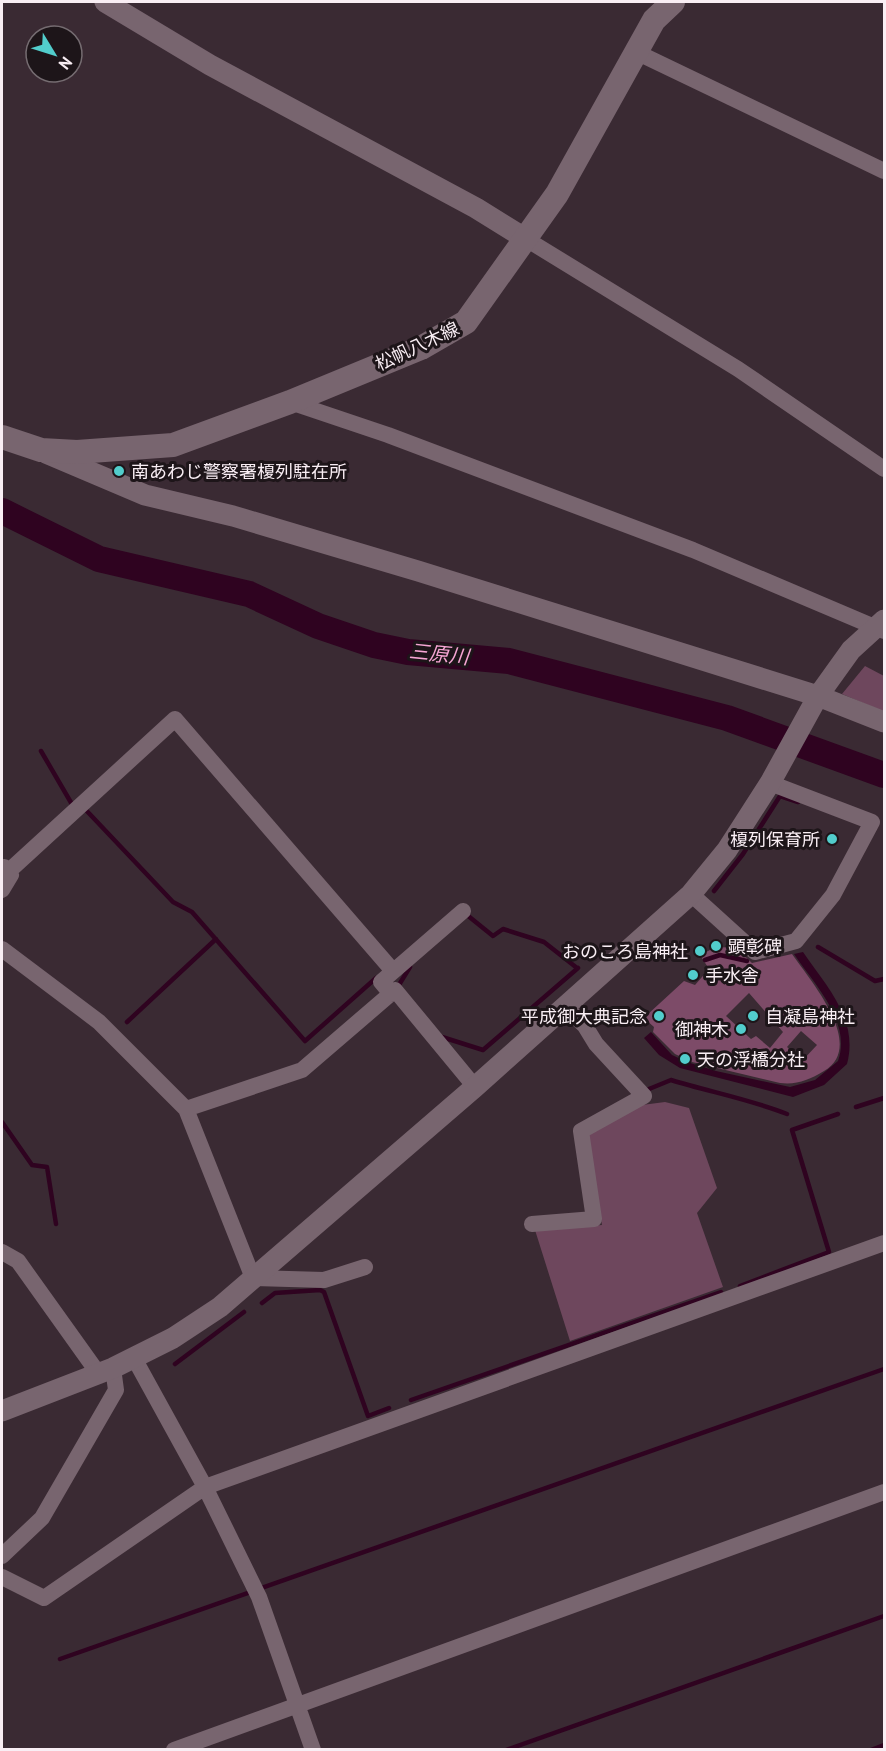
<svg xmlns="http://www.w3.org/2000/svg" width="886" height="1751" font-family="'PT Sans','Noto Sans JP',sans-serif">
  <rect width="100%" height="100%" fill="#3a2a33"/>
  <path fill="#6e475d" d="M865,666L884,676V712L842,694Z
    M665,1102L689,1108L717,1188L697,1213L723,1287L570,1341L535,1230L602,1225L587,1136L642,1105Z"/>
  <path fill="#7d4b68" fill-rule="evenodd" d="M729,947L738,950L752,963L792,954C810,980 867,1046 824,1071C809,1080 797,1085 780,1083L692,1062L675,1054L653,1032L654,1027L646,1020L647,1015L684,981L695,985L709,969L700,955L714,948ZM749,993L783,1032L770,1048L756,1036L751,1039L726,1016ZM801,1031L817,1045L802,1061L787,1047Z"/>
  <path fill="#2f0320" d="M803,952C826,986 859,1019 847,1064L824,1085L793,1097L680,1068L659,1055L644,1038L651,1032L672,1055L687,1062L716,1071L790,1087L815,1080L838,1061C852,1022 814,984 794,954Z"/>
  <g fill="none" stroke-linecap="round" stroke-linejoin="round">
    <path stroke="#2f0320" stroke-width="4.5" d="M41,751L73,806
      M84,808L173,902L192,912L305,1041L376,978
      M714,891L743,854L780,796L798,802
      M467,915L493,936L503,929L544,942L577,968
      M818,947L875,981L884,979
      M705,960L720,955L747,961
      M397,988L410,967
      M127,1022L216,939
      M442,1037L483,1050L578,968
      M649,1089L671,1080C710,1092 749,1099 787,1114
      M856,1107L884,1098
      M2,1122L32,1165L47,1167L56,1224
      M740,1286L829,1252L792,1130L838,1114
      M262,1303L275,1293L320,1290L324,1292L368,1416L389,1408
      M175,1364L244,1312
      M411,1400L721,1292
      M60,1659L884,1369
      M506,1750L884,1616
      M871,1750L884,1745"/>
    <path stroke="#2f0320" stroke-width="26" d="M2,511L99,559L249,594L318,626L374,645L408,652L509,661L727,718L884,775"/>
    <path stroke="#78656f" stroke-width="16" d="M636,52L884,171
      M526,239L738,369L884,469
      M290,402L388,435L693,550L884,631
      M9,871L175,719L393,971
      M2,890L11,875L4,867
      M691,894L755,952L796,941L833,895L872,822L770,783
      M2,949L99,1022L186,1109L253,1278L324,1280L365,1267
      M391,994L381,982L463,911
      M186,1109L302,1070L395,990L475,1087
      M532,1224L594,1219L581,1131L644,1096L596,1044L585,1026L564,1006
      M2,1252L18,1261L98,1373
      M134,1358L205,1487L259,1597L313,1750
      M2,1556L42,1518L116,1390L113,1368
      M2,1577L44,1598L205,1487L884,1243
      M174,1750L884,1492"/>
    <path stroke="#78656f" stroke-width="21" d="M105,2L210,65L476,208L526,239
      M46,453L145,495L233,516L418,571L818,696L884,722
      M2,1411L113,1368L173,1338L220,1307L475,1087L691,894L727,850L770,783L818,696L851,650L884,620"/>
    <path stroke="#78656f" stroke-width="24" d="M2,437L41,450L77,452L173,445L290,402L421,348L466,322L557,194L654,20L673,2"/>
  </g>
  <g fill="#52cdcc" stroke="#1d1519" stroke-width="2">
    <circle cx="119" cy="471" r="6"/>
    <circle cx="832" cy="839" r="6"/>
    <circle cx="716" cy="946" r="6"/>
    <circle cx="700" cy="951" r="6"/>
    <circle cx="693" cy="975" r="6"/>
    <circle cx="659" cy="1016" r="6"/>
    <circle cx="753" cy="1016" r="6"/>
    <circle cx="741" cy="1029" r="6"/>
    <circle cx="685" cy="1059" r="6"/>
  </g>
  <g text-anchor="middle" dominant-baseline="central" stroke-width="6" stroke-linejoin="round" paint-order="stroke">
    <g font-size="18" fill="#f9eef4" stroke="#1d1519">
      <text transform="translate(417 346) rotate(-25)">松帆八木線</text>
    </g>
    <g font-size="18" fill="#f9eef4" stroke="#1d1519" text-anchor="start">
      <text x="131" y="471">南あわじ警察署榎列駐在所</text>
      <text x="820" y="839" text-anchor="end">榎列保育所</text>
      <text x="728" y="946">顕彰碑</text>
      <text x="688" y="951" text-anchor="end">おのころ島神社</text>
      <text x="705" y="975">手水舎</text>
      <text x="647" y="1016" text-anchor="end">平成御大典記念</text>
      <text x="765" y="1016">自凝島神社</text>
      <text x="729" y="1029" text-anchor="end">御神木</text>
      <text x="697" y="1059">天の浮橋分社</text>
    </g>
    <g font-size="20" font-style="italic" fill="#f5a5d3" stroke="#1d1519">
      <text transform="translate(439 654) rotate(6)">三原川</text>
    </g>
  </g>
  <rect width="886" height="1751" fill="none" stroke="#f9eef4" stroke-width="6"/>
  <g transform="translate(54 54) rotate(128)"><circle r="28" fill="#1d1519" stroke="#756c71" stroke-width="1.5"/>
  <path d="M0-4.5L10 22L0 15L-10 22Z" fill="#52cdcc"/>
  <text y="-9" font-size="16" font-weight="bold" text-anchor="middle" fill="#f9eef4">N</text>
  </g>
</svg>
